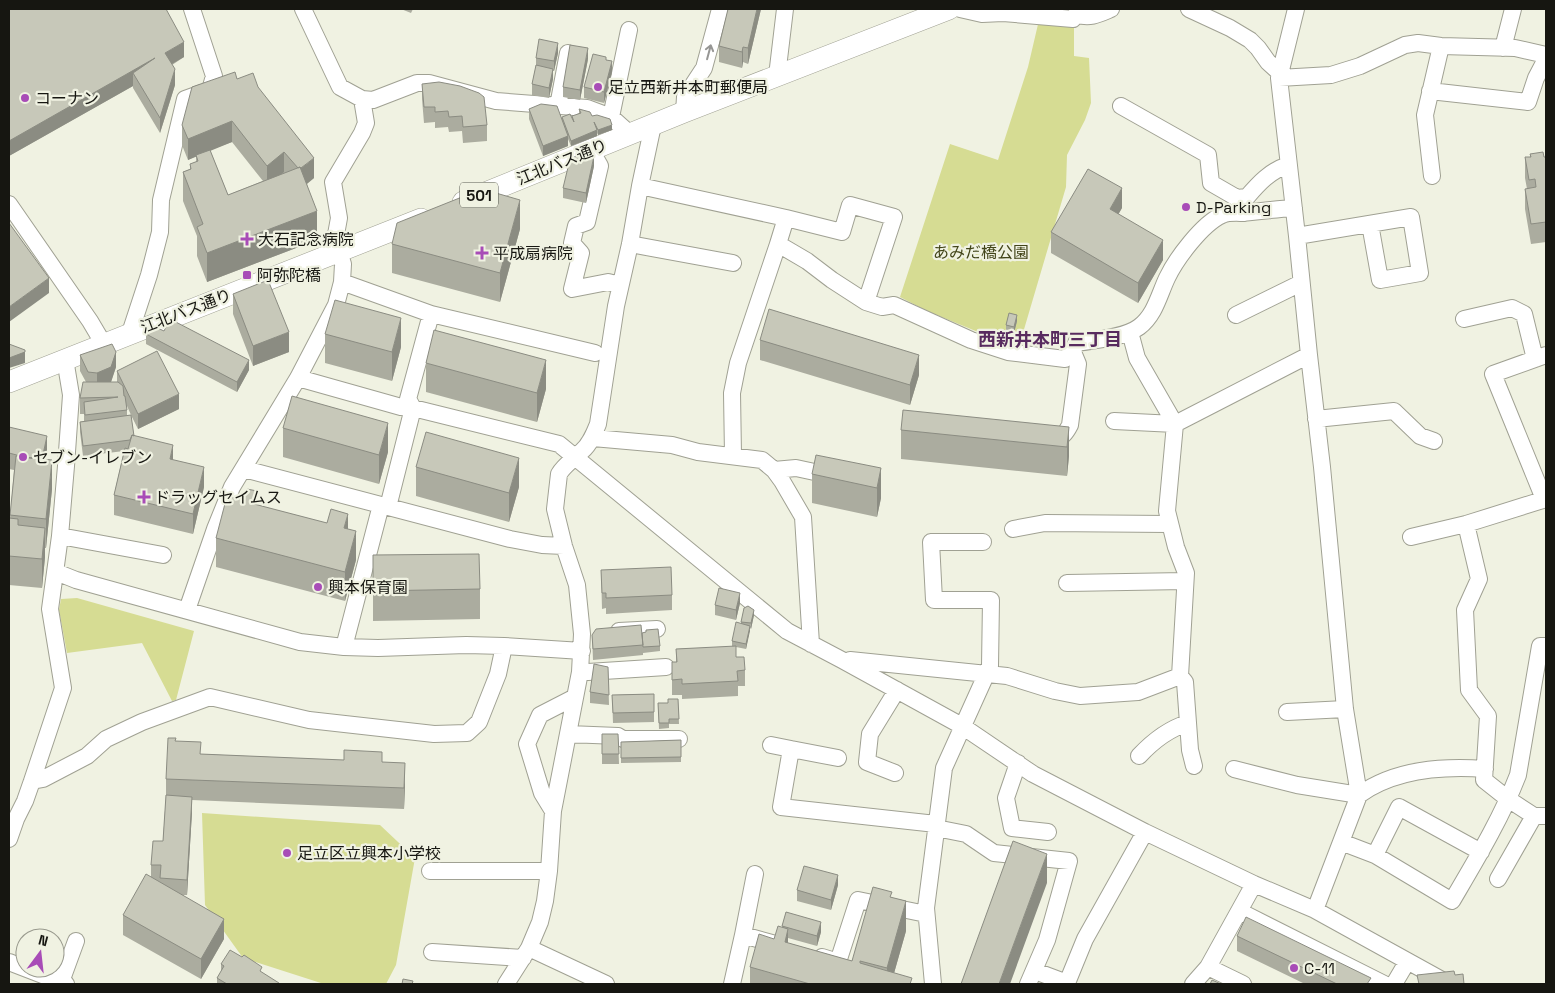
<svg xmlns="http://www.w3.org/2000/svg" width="1555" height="993" font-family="'Space Grotesk','Noto Sans JP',sans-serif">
  <rect width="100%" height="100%" fill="#f0f2e2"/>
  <path fill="#d6dc93" d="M1039,20L1074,23V56L1089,58L1091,103L1085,120L1067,155L1066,187L1020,343L1000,341L927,311L900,297L950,144L998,160L1028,67Z
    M77,598L194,631L176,700L172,701L142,643L67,653L59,610L61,599Z
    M202,813L380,825L415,858L396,965L386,984H324L243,958L205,905Z"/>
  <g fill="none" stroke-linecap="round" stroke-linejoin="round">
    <g stroke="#a0a193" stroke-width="18">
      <path id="minor" d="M303,9L340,87L362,99L373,100L417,83H429L496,101L587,108L611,117L630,134
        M960,9L982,14L1003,13L1073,19L1076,15C1092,18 1097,15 1111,9
        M1189,9L1230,28L1250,40L1258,48L1268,62L1280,73
        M1296,9L1279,78L1297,236L1309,355L1322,467L1345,709L1359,795L1315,910
        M1503,48L1513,9
        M777,76L785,9
        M1279,78L1331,75L1360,66L1405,45L1418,43L1441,46L1515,48L1546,55
        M1430,91L1528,102L1536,78L1546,59
        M362,99L366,123L362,133L333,182L339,218L335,240L343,264L342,282L431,314L595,353
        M558,106L568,53
        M1121,106L1208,155L1211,183L1237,198L1247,197C1259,183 1270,171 1288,165
        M684,112L685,97L704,68L720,9
        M611,117L629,30
        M591,150L600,166L587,222L576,226L572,243L581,253L572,289L608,282L620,285
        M1432,176L1425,115L1441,46
        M640,186L786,218L778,244L807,261L832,280L866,302L882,307L894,305L971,340L1008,352L1065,359L1073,352L1076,343C1093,341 1126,337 1139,327C1155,315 1159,295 1167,278C1176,259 1202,224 1222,215C1228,212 1238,213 1244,213C1261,211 1277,209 1294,208
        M9,204L90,321L103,343
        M786,218L842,232L850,205L894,217L866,302
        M1297,236L1411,217L1420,273L1380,280L1370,224
        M630,244L733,263
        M1236,315L1301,283
        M1464,319L1512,308L1524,314L1535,359
        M1130,332L1137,358L1175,424L1309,355
        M130,333L149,275L160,232L161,200L185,99L210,90L214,76L192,9
        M298,378L401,407L413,408L559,444L787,631L842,660L962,726L1033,774L1145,832L1254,884L1315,910L1449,984
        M1316,419L1394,411L1420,436L1434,441
        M593,438L672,445L698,452L762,460L774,470L782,481L803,517L811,644
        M1053,440C1062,438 1066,433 1070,425L1078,364L1073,352
        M733,455L732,393L738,363L778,244
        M244,469L510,539L542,545L564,546
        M774,470L796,468L833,476
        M1544,499L1493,374L1546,355
        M388,507L413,408L408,399L431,314
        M1466,524L1479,579L1465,610L1469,690L1488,716L1484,780L1508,799L1534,816H1546
        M1013,529L1045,523L1169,524
        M60,536L163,555
        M1411,537L1466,524L1546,499
        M56,572L76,580L300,642L344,647L378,648L466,645L504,646L582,651
        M1067,583L1185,581
        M187,610L215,529L232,487L298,378L336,305L342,282
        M619,631L657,629
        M344,647L381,505
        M850,660L1007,676L1055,691L1080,696L1138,692L1180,676L1186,573L1176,547L1167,511L1175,424L1114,421
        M588,672L666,667
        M1180,676L1185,682L1190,750L1194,766
        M1287,712L1345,709
        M568,734L618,736L623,739H679
        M771,745L791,749
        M1139,756C1153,741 1168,729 1188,723
        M838,758L791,749L781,807L936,824
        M1018,763L1006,798L1012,828L1048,832
        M1234,769L1297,785L1359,795C1395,769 1442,766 1485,769
        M895,773L867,762L870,734L897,690
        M32,781L43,779L87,756L106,739L142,722L210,697L309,720L434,734L467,733L479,722L498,674L504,646
        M553,811L542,793L527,744L540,715L575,697
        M936,828L966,834L994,853L1069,861L1047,940L1028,984
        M9,839L16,819L25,801L32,781L63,688L50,609L60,536L66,466L71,395L65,359
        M1341,842L1375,855L1452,901C1476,860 1501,819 1518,775L1540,646H1546
        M1375,855L1399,807L1481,852
        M430,871H549
        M1498,879L1534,816
        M1239,911L1384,984
        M743,935L755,874
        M529,948L606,984
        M432,952L523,958
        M822,957L838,962L858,900L926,914
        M9,962L66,984
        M1208,967L1243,984
        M1035,971L1067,983L1085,939L1145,832
        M61,982L76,941
        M506,984L529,948L540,922L545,901L549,871L553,811L580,672L582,634L577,585L564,546L555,509L559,474C564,465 574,459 582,451C590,444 594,434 598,424L616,306L630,244L640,186L653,125
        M732,984L743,935L779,945
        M933,984L926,908L944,768L990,666L991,600H934L931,542H983
        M1193,984L1208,967L1254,884
        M1394,984L1407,962"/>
    </g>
    <g stroke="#a0a193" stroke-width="22">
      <path id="major" d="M463,202L684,112L949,9
        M9,382L421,219"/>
    </g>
    <use href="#minor" stroke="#fff" stroke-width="16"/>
    <use href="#major" stroke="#fff" stroke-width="21"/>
  </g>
  <path fill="#abac9f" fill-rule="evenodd" d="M9,9L184,57L172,65L175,85L160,133L133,88V86L9,156Z
    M401,9H413L411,13Z
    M761,9L748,64L743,62L742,68L719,62V46Z
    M558,53L554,71H553V79L549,98L532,95V84L536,66V58Z
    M588,59L580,100L563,97V87Z
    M606,60L612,72L604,103L584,98V87Z
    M237,79L258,87L314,178L307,184L317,240L207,282L197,256V236L183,201V172L190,169V164L196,162V156L188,160L182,145V125ZM232,142L263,181L228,195L210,150Z
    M422,84L487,125V141L463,143L462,131L449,132L448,127L435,128V122L424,123L422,99Z
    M529,109L562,119V117H572L579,113V109L592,116L612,130L598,135L597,133V136L571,146L568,139V146L543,156L529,119Z
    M1530,154L1544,157H1546V242L1531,244L1525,209V189H1527L1525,178V157H1530Z
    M594,166L586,203L563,198V188Z
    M1122,208L1118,214L1163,260L1138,303L1051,253V232Z
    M520,229L500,302L392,273V244Z
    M233,294L289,352L253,366L233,314Z
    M1017,321L1014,333L1006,330V325Z
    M146,334L249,370L237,392L146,344Z
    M325,334L401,347L392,381L325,363Z
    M760,340L919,375L910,405L760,360Z
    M80,355L116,367L111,382H117V371L179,409L138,429L131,415L134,436L173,460L204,487L193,534L114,515V495L124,451L83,456L80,432V422L84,421V414H80V398L86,382L80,371ZM127,406L131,415H127Z
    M426,363L546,389L537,422L426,392Z
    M9,427L47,451L45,459L52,489L46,548H45V557L42,588L9,585V518H10L14,470L9,469Z
    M1069,427V456L1067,476L901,459V430Z
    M283,428L388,452L379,484L283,457Z
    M416,467L519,487L509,522L416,496Z
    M881,468V498L877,517L812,503V474Z
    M257,505L348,529L356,560L345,601L216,567V538Z
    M373,555L480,589V619L373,621Z
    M601,570L672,595V610L606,614V608L602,609Z
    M740,603L736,620L715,615V605Z
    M754,615L751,629L750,628L746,649L736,647V657L745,670V686H738V696L682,699V695H672V662H676V649L732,647V641L741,624V622Z
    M592,635H642L660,646V651L643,653V648V655L593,660Z
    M608,667L609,705L590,703V692Z
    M654,694V722L613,723L612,695Z
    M678,699L679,724H669V728L659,729L658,703H668Z
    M602,734H618L619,764H602Z
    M681,740V762L621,763V742Z
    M176,741L201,754L382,762L405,784L404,809L192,800V812L187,895H183L224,939L201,979L123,935V915L151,877V865L163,841L166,795V779Z
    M838,885L831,910L797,901V890Z
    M892,897L906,931L894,973L912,984H750V967L774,939L782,927L786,912L821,932L817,946L788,938V943L852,961Z
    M1237,936L1371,984H1305L1237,951Z
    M221,964L262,973L279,984H217V978L221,972Z"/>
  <path fill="#8b8c82" d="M757,9H761L748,64V48Z
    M184,42V57L165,68V53Z
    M558,43V53L554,71V61Z
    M743,47V62L742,68V52Z
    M588,48V59L580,100V90Z
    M155,58L133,73V86L9,156V141Z
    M612,61V72L604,103V92Z
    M175,69V85L160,133V118Z
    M553,69V79L549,98V88Z
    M232,121V142L188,160V139Z
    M612,125V130L598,135V130Z
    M597,130V136L571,146V141Z
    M568,136V146L543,156V146Z
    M284,152V172L267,186V166Z
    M594,156V166L586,203V193Z
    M314,158V178L299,190V170Z
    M1122,188V208L1110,229V209Z
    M520,200V229L500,302V273Z
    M317,211V240L207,282V253Z
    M1163,240V260L1138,303V283Z
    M49,278V293L9,322V307Z
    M1017,315V321L1014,333V327Z
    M401,318V347L392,381V352Z
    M289,332V352L253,366V346Z
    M25,350V363L9,368V358Z
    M116,352V367L111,382L97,388V373Z
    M919,355V375L910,405V385Z
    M249,360V370L237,392V382Z
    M546,360V389L537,422V393Z
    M179,394V409L138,429V414Z
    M388,423V452L379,484V455Z
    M1069,427V456L1067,476V447Z
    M47,436V451L41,476V461Z
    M173,445V465L170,459Z
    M519,458V487L509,522V493Z
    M52,460V489L46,548V519Z
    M204,467V487L193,534V514Z
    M881,468V498L877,517V488Z
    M257,491V521L254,504Z
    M348,514V543L344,528Z
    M45,528V557L42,588V559Z
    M356,531V560L345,601V572Z
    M740,593V603L736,620V610Z
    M754,610V615L751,629V623Z
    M750,626V631L746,649V644Z
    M405,763V784L404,809V788Z
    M192,797V812L187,895V880Z
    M1047,854V883L1010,984H999Z
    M838,875V885L831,910V900Z
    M906,901V931L891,984H887V968Z
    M224,919V939L201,979V959Z
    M821,922V932L817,946V936Z
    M788,929V958L785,942Z"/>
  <path fill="#c7c8b9" stroke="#8b8c82" d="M9,9H166L184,42L165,53L175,69L160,118L133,73L155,58L9,141Z
    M728,9H757L748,48L743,47L742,52L719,46Z
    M539,39L558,43L554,61L536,58Z
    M570,45L588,48L580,90L563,87Z
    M593,54L606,57V60L612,61L604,92L584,87Z
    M536,65L553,69L549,88L532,84Z
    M235,72L237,79L253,73L258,87L314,158L301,168L300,167L298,168L284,152L267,166L232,121L188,139L182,125L192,87Z
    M439,82L460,86L479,93L484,97L487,125L463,127L462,116L449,117L448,111L435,112V107H424L422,84Z
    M541,104L557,106L568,136L543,146L529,109Z
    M579,109L590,112L592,116L597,115L610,119L612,125L598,130L594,122L597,130L571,141L562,117L570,114L574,122L572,116L581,113Z
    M210,150L228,195L300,167L317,211L207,253L197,227L203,224L183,172L191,169L190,164L198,161L196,155Z
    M1543,152L1544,157H1546V222L1531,224L1525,189L1536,187L1535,179L1529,180L1525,157H1531L1530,154Z
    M583,153L594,156L586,193L563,188L570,159Z
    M1088,169L1122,188L1110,209L1163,240L1138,283L1051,232Z
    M482,189L520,200L500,273L392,244L397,223Z
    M9,223L49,278L9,307Z
    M268,280L289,332L253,346L233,294Z
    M335,300L401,318L392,352L325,334Z
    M769,309L919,355L910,385L760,340Z
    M1009,313L1017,315L1014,327L1006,325Z
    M170,319L249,360L237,382L146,334L151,325L164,331Z
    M434,330L546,360L537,393L426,363Z
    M9,344L25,350V352L9,358Z
    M112,344L116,352L111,367L97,373L88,372L80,355Z
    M157,351L179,394L138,414L117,371Z
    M83,382H118L123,386L124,396H125L127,410L85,415L84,402L118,397L80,398Z
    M292,396L388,423L379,455L283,428Z
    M903,410L1069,427L1067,447L901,430Z
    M131,415L134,436L132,435L130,440L83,446L80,422Z
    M9,427L47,436L42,459L28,458L9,453Z
    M426,432L519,458L509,493L416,467Z
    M132,435L173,445L170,459L204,467L193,514L114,495L125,448L128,449Z
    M816,455L881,468L877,488L812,474Z
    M16,456L52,460L46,519L10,515Z
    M247,489L257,491L254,504L327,523L331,509L348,514L344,528L356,531L345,572L216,538L227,496L243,500Z
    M9,518L18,519V525L45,528L42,559L9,556Z
    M479,554L480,589L373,591V555Z
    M671,567L672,595L606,598V593H602L601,570Z
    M719,588L740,593L736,610L715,605Z
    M748,606L754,610L751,623L741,622L744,608Z
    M736,622L750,626L746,644L732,641Z
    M641,625L643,645L593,649L592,635L596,629Z
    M658,629L660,646L643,647L642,633L646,632V630Z
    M736,646V657H744L745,670L737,671L738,681L682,684V679L672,680V662H677L676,649Z
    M594,664L608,667L609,695L590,692Z
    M654,694V712L613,713L612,695Z
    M668,699H678L679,719H669V723H659L658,703H668Z
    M602,734H618L619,754H602Z
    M168,738H176L175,741L201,742L200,754L344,760V750L382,752V762L405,763L404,788L166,779Z
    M681,740V757L621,758V742Z
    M166,795L192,797L187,880L160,878L161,865H151L153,841H163Z
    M1013,841L1047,854L999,984H961Z
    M804,866L838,875L831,900L797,890Z
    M146,874L224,919L201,959L123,915Z
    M873,887L892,892L890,897L906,901L887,968L860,961V963L912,978L910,984H810L750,967L759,934L774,939L778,926L788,929L785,942L852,961Z
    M786,912L821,922L817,936L782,926Z
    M1246,917L1371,978L1367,984H1337L1237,936Z
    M230,950L242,957L244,955L262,967L260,971L279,983L278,984H227L217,978L224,966L221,964Z
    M1454,971L1455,975L1463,974L1464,984H1419L1417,975Z
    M403,979L413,981L412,984H402Z
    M1212,980L1221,984H1210Z"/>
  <defs><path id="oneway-shaft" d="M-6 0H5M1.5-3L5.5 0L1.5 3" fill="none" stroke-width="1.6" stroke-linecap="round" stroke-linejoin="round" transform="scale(1.25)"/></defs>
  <use stroke="#969694" href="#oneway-shaft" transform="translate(709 52) rotate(-75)"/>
  <g fill="#a84cb7" stroke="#f0f2e2" stroke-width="2">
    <circle cx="598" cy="87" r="5"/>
    <circle cx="25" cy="98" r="5"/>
    <circle cx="1186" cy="207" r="5"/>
    <path d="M244.5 231.5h5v5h5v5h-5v5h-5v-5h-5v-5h5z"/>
    <path d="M479.5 245.5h5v5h5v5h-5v5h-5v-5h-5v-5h5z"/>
    <rect x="242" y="270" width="10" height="10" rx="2.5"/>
    <circle cx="23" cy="457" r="5"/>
    <path d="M141.5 489.5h5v5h5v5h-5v5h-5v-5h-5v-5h5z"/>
    <circle cx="318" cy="587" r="5"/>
    <circle cx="287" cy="853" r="5"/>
    <circle cx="1294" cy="968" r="5"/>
  </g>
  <g text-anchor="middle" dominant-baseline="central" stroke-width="4.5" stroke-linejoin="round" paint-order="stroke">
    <rect fill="#f0f2e2" stroke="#575850" stroke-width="1" x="460" y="182.5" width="38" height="25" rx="4"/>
    <g font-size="15" font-weight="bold" fill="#161611">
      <text x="479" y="195">501</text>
    </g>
    <g font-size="16" fill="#161611" stroke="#f0f2e2" text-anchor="start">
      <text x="608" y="87">足立西新井本町郵便局</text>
      <text x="35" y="98">コーナン</text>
      <text x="1196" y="207">D-Parking</text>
      <text x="258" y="239">大石記念病院</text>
      <text x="493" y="253">平成扇病院</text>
      <text x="257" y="275">阿弥陀橋</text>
      <text x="33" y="457">セブン-イレブン</text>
      <text x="154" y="497">ドラッグセイムス</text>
      <text x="328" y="587">興本保育園</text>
      <text x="297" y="853">足立区立興本小学校</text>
      <text x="1304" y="968">C-11</text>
    </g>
    <g font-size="16" fill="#161611" stroke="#f0f2e2">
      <text transform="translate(562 162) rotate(-22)">江北バス通り</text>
      <text transform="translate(186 311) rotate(-21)">江北バス通り</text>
    </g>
    <g font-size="16" fill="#424519" stroke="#f0f2e2">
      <text x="981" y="252">あみだ橋公園</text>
    </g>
    <g font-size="18" font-weight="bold" fill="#582b5f" stroke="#f0f2e2">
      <text x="1050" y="339">西新井本町三丁目</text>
    </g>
  </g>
  <rect width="1555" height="993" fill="none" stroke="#161611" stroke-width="20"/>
  <g transform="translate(40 953) rotate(15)"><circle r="24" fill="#f0f2e2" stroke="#999a8e"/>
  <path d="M0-4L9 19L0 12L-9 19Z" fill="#a84cb7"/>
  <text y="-8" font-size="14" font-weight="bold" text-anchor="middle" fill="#161611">N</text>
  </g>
</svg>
